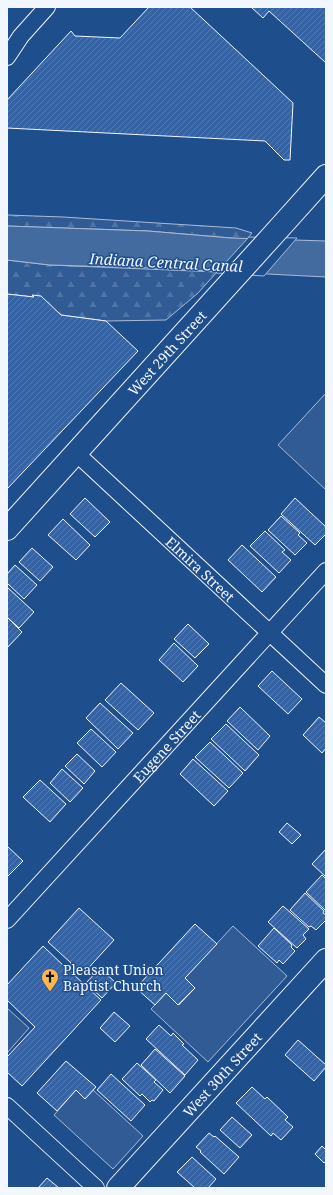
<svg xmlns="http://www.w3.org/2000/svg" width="333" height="1195" font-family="'Noto Serif',serif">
  <defs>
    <pattern id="forest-firs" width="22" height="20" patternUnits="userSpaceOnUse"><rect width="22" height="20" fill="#305b95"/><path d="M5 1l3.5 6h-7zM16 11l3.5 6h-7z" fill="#4e73a5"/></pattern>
    <pattern id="building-hatch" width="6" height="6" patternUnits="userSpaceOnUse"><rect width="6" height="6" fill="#3563a3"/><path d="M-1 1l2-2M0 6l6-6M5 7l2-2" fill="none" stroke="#537ab1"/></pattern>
  </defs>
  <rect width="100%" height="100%" fill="#1f4e8c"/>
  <path fill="url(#forest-firs)" stroke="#a8bbd7" d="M7,215L63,217L236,228L252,233L247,239L231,238L148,231L7,226Z
    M7,260L50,265L217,272L198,293L166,320L106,321L61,315L33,295L34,297L7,294Z"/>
  <path fill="#305b95" stroke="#a8bbd7" d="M326,393V490L278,445Z
    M233,926L287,976L208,1062L151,1009L166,993L179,1005L195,988L185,978Z
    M7,1008L29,1028L7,1053Z
    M76,1090L85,1099L93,1090L143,1136L113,1169L54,1115Z"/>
  <path fill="#446ba0" stroke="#a8bbd7" d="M7,226L148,231L231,238L326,241V277L150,268L50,265L7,260Z"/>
  <path fill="#1f4e8c" stroke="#a8bbd7" d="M249,237L297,238L264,276L216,273Z"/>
  <path fill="url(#building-hatch)" stroke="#f2f6ff" d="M149,7H190L293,103L290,160H284L265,141L7,128V100L71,31L75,36L120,38Z
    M251,7H326V63L269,11L263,18Z
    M7,294L34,297L32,295L41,296L61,315L106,321L138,351L7,489Z
    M85,498L110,522L95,537L70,514Z
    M295,498L326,527V534L315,545L281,514Z
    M281,516L300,533L298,535L307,543L295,555L268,530Z
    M63,519L90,545L76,560L48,535Z
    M265,531L285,550L282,552L291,560L279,573L250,546Z
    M242,545L276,577L262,592L228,560Z
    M32,548L53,567L40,581L19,562Z
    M15,565L37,585L24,599L7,583V574Z
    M7,587L34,612L19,628L7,617Z
    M7,617L22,632L7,648Z
    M188,624L209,644L195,658L174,639Z
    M174,643L198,666L183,682L159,660Z
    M272,671L302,699L288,714L258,686Z
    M121,683L154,713L138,730L105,700Z
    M100,703L133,733L118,749L86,718Z
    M240,707L270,736L258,750L227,721Z
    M319,717L326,723V748L322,753L303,735Z
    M226,724L259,755L245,771L211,739Z
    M91,729L116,752L102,767L77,743Z
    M210,742L243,773L229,788L195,757Z
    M77,754L95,771L84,784L65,766Z
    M193,759L228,791L214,806L180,774Z
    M62,769L83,788L70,802L50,783Z
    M40,780L66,804L50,822L23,797Z
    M287,823L301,835L292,844L279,832Z
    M7,846L23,861L8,876L7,875Z
    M326,849V877L312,864Z
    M322,875L326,879V911L306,892Z
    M305,893L324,911L323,913L326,915V920L316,930L311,926L309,927L290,910Z
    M283,906L309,929L303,935L306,939L297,948L268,922Z
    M79,908L114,940L83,974L76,967L72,973L101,1000L22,1086L7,1072V1057L35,1027L7,1000V985L43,946L66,968L71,963L48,942Z
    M195,924L217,944L185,978L195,988L178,1005L166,993L155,1005L136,988Z
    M274,928L292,945L291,947L295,951L283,964L279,960L277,963L258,946Z
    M100,968L116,983L102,998L86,983Z
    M114,1012L130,1026L115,1042L100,1028Z
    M159,1025L171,1036L173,1033L184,1044L182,1045L198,1060L185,1075L146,1039Z
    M298,1040L326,1065V1067L314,1081L285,1055Z
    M155,1049L185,1076L170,1093L141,1065Z
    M66,1061L96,1087L85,1099L76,1090L57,1111L37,1093Z
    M137,1063L156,1080L154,1082L163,1090L154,1101L152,1100L150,1102L142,1094L140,1096L122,1079Z
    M111,1074L145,1105L131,1121L97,1090Z
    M252,1087L265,1099L267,1097L288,1117L285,1120L293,1127L281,1140L273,1133L271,1136L236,1103Z
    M232,1117L252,1135L240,1148L220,1130Z
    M209,1133L214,1137L215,1136L239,1157L224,1174L200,1152L201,1151L196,1147Z
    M322,1146L326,1150V1161L324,1163L315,1154Z
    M192,1157L216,1179L208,1188H195L177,1172Z
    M47,1178L59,1188H38Z"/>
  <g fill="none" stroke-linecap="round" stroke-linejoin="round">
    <g stroke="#f2f6ff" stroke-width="18">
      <g id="minor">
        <path d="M7,57L21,36L47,7"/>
        <path id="s1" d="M76,453L326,685"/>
        <path id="s2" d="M7,920L326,571"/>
        <path d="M7,1106L96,1188"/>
      </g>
    </g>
    <g stroke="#f2f6ff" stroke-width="24">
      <g id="secondary">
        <path id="s3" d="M7,529L283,224L326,176"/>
        <path id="s4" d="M118,1188L326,960"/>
      </g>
    </g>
    <use href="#minor" stroke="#1f4e8c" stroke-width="16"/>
    <use href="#secondary" stroke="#1f4e8c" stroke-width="22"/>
  </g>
  <defs>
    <g id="church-pin" transform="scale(0.9)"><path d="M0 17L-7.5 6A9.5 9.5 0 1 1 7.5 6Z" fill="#ffb74d" stroke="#1f4e8c"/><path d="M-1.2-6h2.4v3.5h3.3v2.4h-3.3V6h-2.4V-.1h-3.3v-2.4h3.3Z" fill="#111"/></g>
  </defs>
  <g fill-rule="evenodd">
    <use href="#church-pin" x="50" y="977"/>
  </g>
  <g text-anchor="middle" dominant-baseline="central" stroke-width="3" stroke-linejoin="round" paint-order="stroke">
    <g font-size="14" fill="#f2f6ff" stroke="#1f4e8c">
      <text stroke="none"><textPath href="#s3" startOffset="238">West 29th Street</textPath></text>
      <text stroke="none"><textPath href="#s1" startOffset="170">Elmira Street</textPath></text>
      <text stroke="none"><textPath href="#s2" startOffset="236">Eugene Street</textPath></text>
      <text stroke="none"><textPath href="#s4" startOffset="154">West 30th Street</textPath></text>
    </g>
    <g font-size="14" fill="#f2f6ff" stroke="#1f4e8c" text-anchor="start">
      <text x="63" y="969">Pleasant Union<tspan x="63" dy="16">Baptist Church</tspan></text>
    </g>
    <g font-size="15" font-style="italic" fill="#f2f6ff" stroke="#1f4e8c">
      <text transform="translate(166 262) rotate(3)">Indiana Central Canal</text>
    </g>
  </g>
  <rect width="333" height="1195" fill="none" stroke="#f2f6ff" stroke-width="16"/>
</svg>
